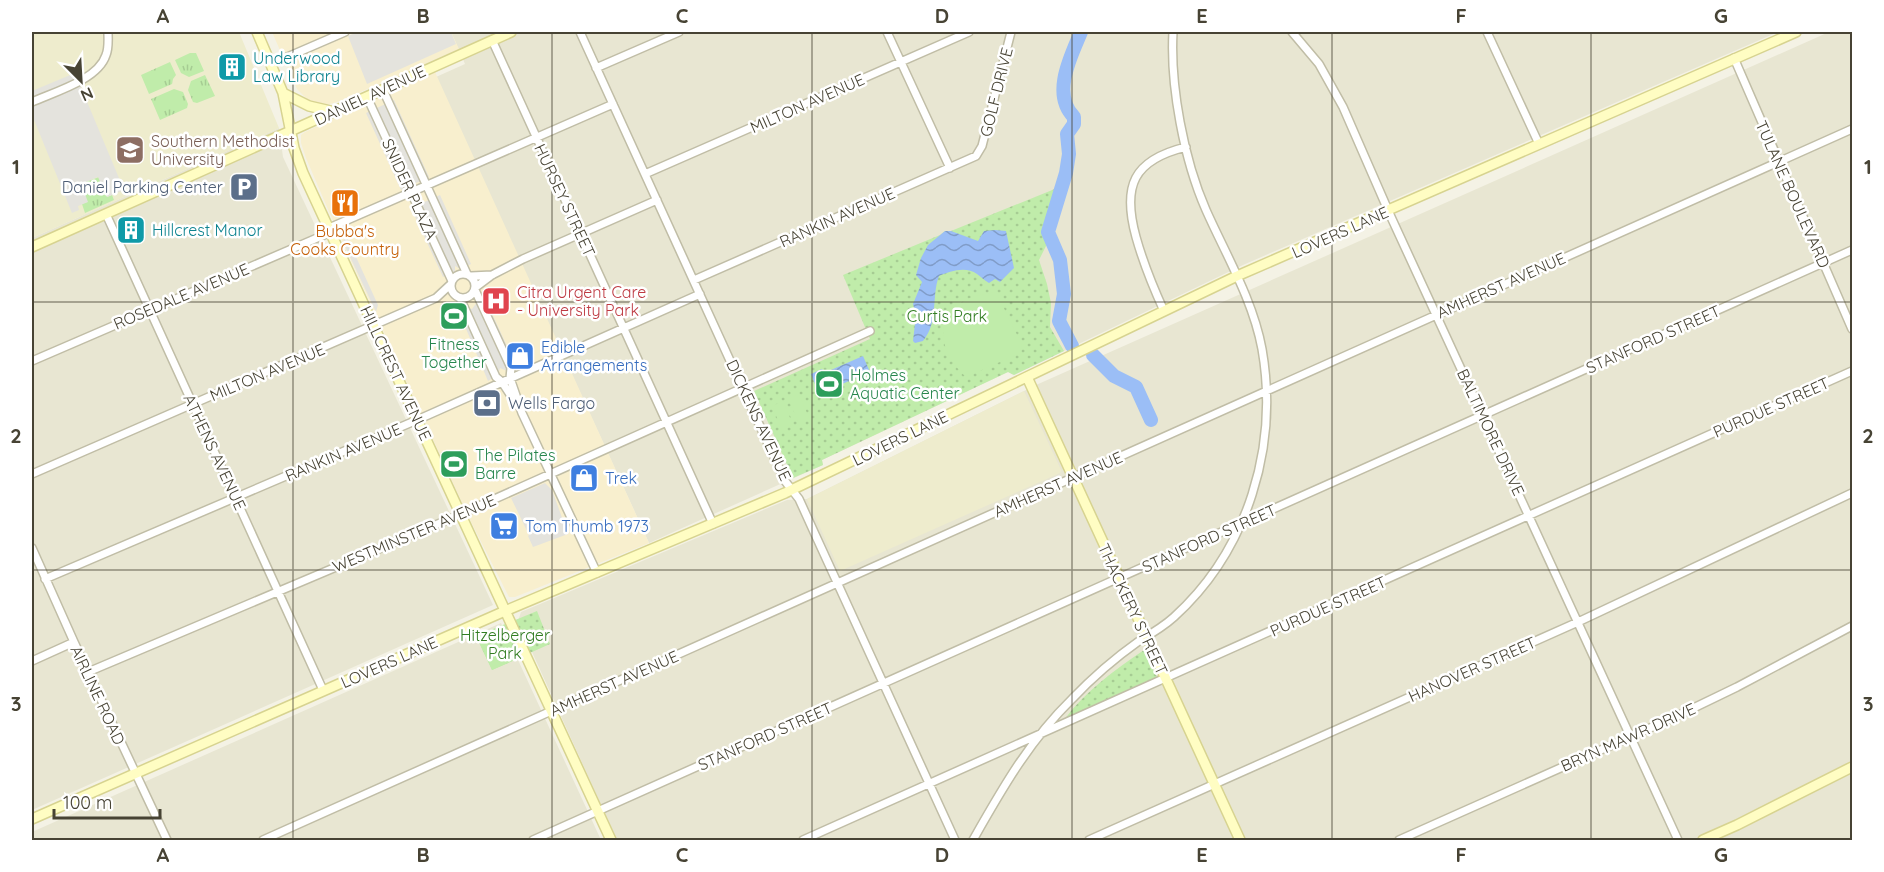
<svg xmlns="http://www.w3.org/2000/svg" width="1884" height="872" font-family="Quicksand,sans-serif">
  <defs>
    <pattern id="grass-tufts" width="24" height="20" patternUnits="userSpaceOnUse" patternTransform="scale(1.5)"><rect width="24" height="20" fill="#c0ecaa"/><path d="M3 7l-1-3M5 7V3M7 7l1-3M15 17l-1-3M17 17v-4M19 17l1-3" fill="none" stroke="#a6cc93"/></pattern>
    <pattern id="park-dots" width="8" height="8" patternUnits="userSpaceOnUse" patternTransform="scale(1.5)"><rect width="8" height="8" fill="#c0ecaa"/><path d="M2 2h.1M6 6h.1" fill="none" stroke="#a6cc93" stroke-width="1.8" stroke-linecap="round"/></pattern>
    <pattern id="water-waves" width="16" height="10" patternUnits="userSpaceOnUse" patternTransform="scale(1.5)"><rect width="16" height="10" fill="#9bbef6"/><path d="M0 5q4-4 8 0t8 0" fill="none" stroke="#809cc8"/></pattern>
  </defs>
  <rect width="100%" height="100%" fill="#f4f2e5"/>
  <path fill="#e8e6d2" d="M451,32H1778L1243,265L1014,375L1008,372L822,460L823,465L649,543L436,77L465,64Z
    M1829,32H1852V840H617L518,621L521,612L787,500L807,499L1036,385Z
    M279,128L283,157L493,605L32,810V238Z
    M501,623L601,840H32V832Z"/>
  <path fill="#f8efce" d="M272,32H346L348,36L358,32H451L459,49L340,101L323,106L311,103L297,89Z
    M435,72L649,543L515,597H509L469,518L336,228L306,158L301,143V135L305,132Z"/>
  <path fill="#eeeccd" d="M32,32H239L279,128L32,238Z
    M1024,391L1061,470L1060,473L840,571L807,499Z"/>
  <path fill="url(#grass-tufts)" d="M190,53H196L204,71L189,77L181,73L175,60Z
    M170,62L176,75L173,79L172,84L149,94L141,75Z
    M205,75L215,96L197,103L193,102L188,90L191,81Z
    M174,89L183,92L188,104L187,108L160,120L151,99Z
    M99,177L107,197L112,195L114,200L85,213L82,204L87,202L80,184Z"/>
  <path fill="url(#park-dots)" d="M1067,184L1055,228L1039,260L1047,284L1051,303L1050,327L1064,351L1014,375L1008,372L822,460L823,465L793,478L754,391L870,339L843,275L940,235L945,231H951Z
    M537,611L550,644L492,670L476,636Z
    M1144,650L1158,679L1064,720C1085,691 1115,670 1144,650Z"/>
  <path fill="#c0ecaa" d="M996,292L1022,345L1020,353L966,377C944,357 931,325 960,304C970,296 983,294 996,292Z
    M799,394L809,418L799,423L788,399Z
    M783,401L793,425L782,430L772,406Z
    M483,633L497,661L512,654L515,660L492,670L476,636Z"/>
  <path fill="#e4e3dd" d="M358,32H451L456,44L367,84L348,36Z
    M75,73L124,190L107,197L98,177L81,184L88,202L78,206L79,210L72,213L32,115V91Z
    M394,100L429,177L401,190L366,113Z
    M440,195L471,264L460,269L455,266V272L443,277L411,208Z
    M346,235L378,305L376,312L343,242Z
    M483,294L517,368L507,371L500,368L498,375L488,381L456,305L472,309Z
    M545,483L552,490L568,534L533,547L528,536L529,535L511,498Z"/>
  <path fill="url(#water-waves)" d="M995,230L1006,231L1014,268L1000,282L995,279L989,283C984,280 981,277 977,274C966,266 950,271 939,276C931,297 939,322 923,341L915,343L913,341L916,315L913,304L922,282L916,275L921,258L928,245L945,231H951L978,241L984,231Z
    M863,356L870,372L819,394L811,374L822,369L824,373Z"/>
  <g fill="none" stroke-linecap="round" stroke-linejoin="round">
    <path stroke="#9bbef6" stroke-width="14" d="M1072,346L1059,321L1064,294L1060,260L1048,232L1066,173L1069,154L1067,134L1074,124V117C1051,94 1071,56 1081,32
      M1093,355L1114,376L1136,387L1151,420"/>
    <g stroke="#c0bda6" stroke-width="10">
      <path id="street" d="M580,32L785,481L799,499L814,532L955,840
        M887,32L950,168
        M1292,32L1319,64L1343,107L1391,217L1678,840
        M1487,32L1539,144
        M492,40L713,524
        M1734,58L1852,329
        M271,64L345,32
        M596,68L679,32
        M383,90L467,274
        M367,97L452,281
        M32,102C54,92 98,80 106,55C109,48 108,39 108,32
        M645,174L969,32
        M106,214L323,690
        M329,228L613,104
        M451 286a12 12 0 1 1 24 0a12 12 0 1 1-24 0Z
        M471,276L492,275
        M694,280L976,156L982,146L1011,32
        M476,287L492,275L523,259L657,200
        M475,290L511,368L510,378L522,413L597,573
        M460,298L496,377L502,382L517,405
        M1164,311C1153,287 1143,262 1136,237C1122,186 1133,160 1186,147
        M32,361L331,232
        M32,474L413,308L436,298L451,284
        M32,548L74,642L167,840
        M45,579L417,420L700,294
        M32,661L74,642
        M88,672L452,518L870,331
        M263,840L1852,129
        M533,840L1852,250
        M803,840L1852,371
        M973,840C1002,789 1029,741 1072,699C1092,678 1115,658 1139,641C1151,634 1163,627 1174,617C1248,550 1279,446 1262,349C1253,300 1226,255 1206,210C1184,160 1170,86 1173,32
        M1089,840L1578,622L1852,493
        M1399,840L1677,716L1737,687L1852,626"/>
    </g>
    <g stroke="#d7d390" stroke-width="12">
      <path id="secondary" d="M257,32L283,93L294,148L303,173L611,840
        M283,93L309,106L335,112
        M32,247L511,32
        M1027,377L1240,840
        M32,819L505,611L785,493L1237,276L1796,32
        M1703,840L1737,825L1852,767"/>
    </g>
    <use href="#street" stroke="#fff" stroke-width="7"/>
    <use href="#secondary" stroke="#fffdc3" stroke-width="9"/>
  </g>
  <path fill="none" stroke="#474334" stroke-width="1.5" stroke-opacity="0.55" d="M293,32V840M552,32V840M812,32V840M1072,32V840M1332,32V840M1591,32V840M32,302H1852M32,570H1852"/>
  <defs>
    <g id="building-square" transform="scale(1.5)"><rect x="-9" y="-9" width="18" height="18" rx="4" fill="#0f9aa8" stroke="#fff"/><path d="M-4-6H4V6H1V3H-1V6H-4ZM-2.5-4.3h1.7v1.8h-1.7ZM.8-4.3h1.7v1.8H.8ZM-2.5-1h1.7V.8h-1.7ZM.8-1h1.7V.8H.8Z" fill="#fff"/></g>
    <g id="university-square" transform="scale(1.5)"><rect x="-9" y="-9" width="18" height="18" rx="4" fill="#8d6e63" stroke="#fff"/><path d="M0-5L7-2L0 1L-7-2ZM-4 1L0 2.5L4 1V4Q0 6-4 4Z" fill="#fff"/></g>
    <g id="parking-square" transform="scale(1.5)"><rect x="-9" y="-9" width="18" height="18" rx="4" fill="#5c6f8a" stroke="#fff"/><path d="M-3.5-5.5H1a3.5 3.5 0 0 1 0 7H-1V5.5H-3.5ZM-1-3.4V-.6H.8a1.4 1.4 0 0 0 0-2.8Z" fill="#fff"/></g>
    <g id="restaurant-square" transform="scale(1.5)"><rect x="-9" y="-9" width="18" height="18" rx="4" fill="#e8710a" stroke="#fff"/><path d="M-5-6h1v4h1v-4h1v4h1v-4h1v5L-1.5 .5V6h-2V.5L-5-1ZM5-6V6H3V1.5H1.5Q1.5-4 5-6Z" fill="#fff"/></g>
    <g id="hospital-square" transform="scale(1.5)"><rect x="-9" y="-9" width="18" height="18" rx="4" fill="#e0444e" stroke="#fff"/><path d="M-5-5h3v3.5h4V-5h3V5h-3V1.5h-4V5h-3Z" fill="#fff"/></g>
    <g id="stadium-square" transform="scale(1.5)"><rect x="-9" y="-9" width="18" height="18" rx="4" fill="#2e9e5b" stroke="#fff"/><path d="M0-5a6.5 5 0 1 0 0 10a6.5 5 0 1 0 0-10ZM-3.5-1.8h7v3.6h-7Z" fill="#fff"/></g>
    <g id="shop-square" transform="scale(1.5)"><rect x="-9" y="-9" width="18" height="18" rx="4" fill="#3f7fe0" stroke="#fff"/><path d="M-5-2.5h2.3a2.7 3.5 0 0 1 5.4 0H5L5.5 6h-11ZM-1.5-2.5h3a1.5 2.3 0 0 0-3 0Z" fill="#fff"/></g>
    <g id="bank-square" transform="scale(1.5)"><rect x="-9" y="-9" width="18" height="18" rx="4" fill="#5c6f8a" stroke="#fff"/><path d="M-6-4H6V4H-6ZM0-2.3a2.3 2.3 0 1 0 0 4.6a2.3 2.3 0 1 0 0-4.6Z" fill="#fff"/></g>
    <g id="supermarket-square" transform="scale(1.5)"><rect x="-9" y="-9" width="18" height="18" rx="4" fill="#3f7fe0" stroke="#fff"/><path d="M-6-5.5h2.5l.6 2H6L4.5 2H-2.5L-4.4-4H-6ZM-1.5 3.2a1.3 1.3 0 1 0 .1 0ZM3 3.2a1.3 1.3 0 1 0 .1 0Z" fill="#fff"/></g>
  </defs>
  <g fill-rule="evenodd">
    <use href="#building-square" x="232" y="67"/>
    <use href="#university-square" x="130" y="150"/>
    <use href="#parking-square" x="244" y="187"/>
    <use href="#restaurant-square" x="345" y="203"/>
    <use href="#building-square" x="131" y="230"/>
    <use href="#hospital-square" x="496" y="301"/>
    <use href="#stadium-square" x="454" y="316"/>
    <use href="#shop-square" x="520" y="356"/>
    <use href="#stadium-square" x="829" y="384"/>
    <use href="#bank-square" x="487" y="403"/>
    <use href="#stadium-square" x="454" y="464"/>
    <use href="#shop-square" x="584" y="478"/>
    <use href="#supermarket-square" x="504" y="526"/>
  </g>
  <g text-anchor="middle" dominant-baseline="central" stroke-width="5" stroke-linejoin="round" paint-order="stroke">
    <g font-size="16" fill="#0d838f" stroke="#fff" text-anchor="start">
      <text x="253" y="58">Underwood<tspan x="253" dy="18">Law Library</tspan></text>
      <text x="152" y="230">Hillcrest Manor</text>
    </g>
    <g font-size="16" fill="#474334" stroke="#fff">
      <text transform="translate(996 92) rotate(-76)">GOLF DRIVE</text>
      <text transform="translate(370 95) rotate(-25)">DANIEL AVENUE</text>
      <text transform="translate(807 103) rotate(-24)">MILTON AVENUE</text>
      <text transform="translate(410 189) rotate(65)">SNIDER PLAZA</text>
      <text transform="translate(1793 194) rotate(66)">TULANE BOULEVARD</text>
      <text transform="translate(565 200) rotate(65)">HURSEY STREET</text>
      <text transform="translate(837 217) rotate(-24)">RANKIN AVENUE</text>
      <text transform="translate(1340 232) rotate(-24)">LOVERS LANE</text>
      <text transform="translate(1501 285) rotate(-24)">AMHERST AVENUE</text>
      <text transform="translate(181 296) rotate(-23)">ROSEDALE AVENUE</text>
      <text transform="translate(1653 339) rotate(-24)">STANFORD STREET</text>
      <text transform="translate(267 372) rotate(-23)">MILTON AVENUE</text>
      <text transform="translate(396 373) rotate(65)">HILLCREST AVENUE</text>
      <text transform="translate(1771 407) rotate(-24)">PURDUE STREET</text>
      <text transform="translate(759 420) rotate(65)">DICKENS AVENUE</text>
      <text transform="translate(1491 432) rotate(65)">BALTIMORE DRIVE</text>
      <text transform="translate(900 438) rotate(-26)">LOVERS LANE</text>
      <text transform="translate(215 452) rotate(65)">ATHENS AVENUE</text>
      <text transform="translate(343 452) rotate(-23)">RANKIN AVENUE</text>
      <text transform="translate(1058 484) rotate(-24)">AMHERST AVENUE</text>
      <text transform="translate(414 533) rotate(-23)">WESTMINSTER AVENUE</text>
      <text transform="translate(1209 538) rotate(-24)">STANFORD STREET</text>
      <text transform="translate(1328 606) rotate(-24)">PURDUE STREET</text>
      <text transform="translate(1133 609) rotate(65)">THACKERY STREET</text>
      <text transform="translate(389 662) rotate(-24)">LOVERS LANE</text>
      <text transform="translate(1472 669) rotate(-24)">HANOVER STREET</text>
      <text transform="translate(614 683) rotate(-24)">AMHERST AVENUE</text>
      <text transform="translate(98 695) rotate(65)">AIRLINE ROAD</text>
      <text transform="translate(765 736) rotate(-24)">STANFORD STREET</text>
      <text transform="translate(1628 737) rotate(-24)">BRYN MAWR DRIVE</text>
    </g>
    <g font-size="16" fill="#785e54" stroke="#fff" text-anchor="start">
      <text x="151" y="141">Southern Methodist<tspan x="151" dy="18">University</tspan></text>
    </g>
    <g font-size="16" fill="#4e5e75" stroke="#fff" text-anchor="end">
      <text x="223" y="187">Daniel Parking Center</text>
      <text x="508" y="403" text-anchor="start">Wells Fargo</text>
    </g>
    <g font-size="16" fill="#c56008" stroke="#fff">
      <text x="345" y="231">Bubba's<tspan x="345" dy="18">Cooks Country</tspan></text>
    </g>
    <g font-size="16" fill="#be3a42" stroke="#fff" text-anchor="start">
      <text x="517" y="292">Citra Urgent Care<tspan x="517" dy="18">- University Park</tspan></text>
    </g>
    <g font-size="16" fill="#327d22" stroke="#fff">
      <text x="947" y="316">Curtis Park</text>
      <text x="505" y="635">Hitzelberger<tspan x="505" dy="18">Park</tspan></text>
    </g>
    <g font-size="16" fill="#27864d" stroke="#fff" text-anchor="start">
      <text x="454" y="344" text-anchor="middle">Fitness<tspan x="454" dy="18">Together</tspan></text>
      <text x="850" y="375">Holmes<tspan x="850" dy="18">Aquatic Center</tspan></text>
      <text x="475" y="455">The Pilates<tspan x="475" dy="18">Barre</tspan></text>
    </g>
    <g font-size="16" fill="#366cbe" stroke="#fff" text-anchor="start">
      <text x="541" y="347">Edible<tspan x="541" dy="18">Arrangements</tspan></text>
      <text x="605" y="478">Trek</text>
      <text x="525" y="526">Tom Thumb 1973</text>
    </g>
  </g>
  <rect width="1884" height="872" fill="none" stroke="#ffffff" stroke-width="66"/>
  <g transform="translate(81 81) rotate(156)" stroke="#ffffff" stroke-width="4.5" paint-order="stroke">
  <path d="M0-4.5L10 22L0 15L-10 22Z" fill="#474334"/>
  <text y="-9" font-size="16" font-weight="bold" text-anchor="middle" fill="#474334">N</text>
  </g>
  <path d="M54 809v9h106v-9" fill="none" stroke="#474334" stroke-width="3"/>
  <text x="63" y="809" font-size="18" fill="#474334" stroke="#ffffff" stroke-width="4.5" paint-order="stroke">100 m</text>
  <rect x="33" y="33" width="1818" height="806" fill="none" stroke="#474334" stroke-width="2"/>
  <g font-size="20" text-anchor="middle" font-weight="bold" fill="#474334">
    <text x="163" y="23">A</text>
    <text x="423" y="23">B</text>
    <text x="682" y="23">C</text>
    <text x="942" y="23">D</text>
    <text x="1202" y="23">E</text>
    <text x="1461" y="23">F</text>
    <text x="1721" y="23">G</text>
    <text x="16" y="174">1</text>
    <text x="1868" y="174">1</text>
    <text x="16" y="443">2</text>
    <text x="1868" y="443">2</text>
    <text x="16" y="711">3</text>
    <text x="1868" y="711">3</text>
    <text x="163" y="862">A</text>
    <text x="423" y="862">B</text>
    <text x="682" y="862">C</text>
    <text x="942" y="862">D</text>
    <text x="1202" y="862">E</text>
    <text x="1461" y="862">F</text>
    <text x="1721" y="862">G</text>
  </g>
</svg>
